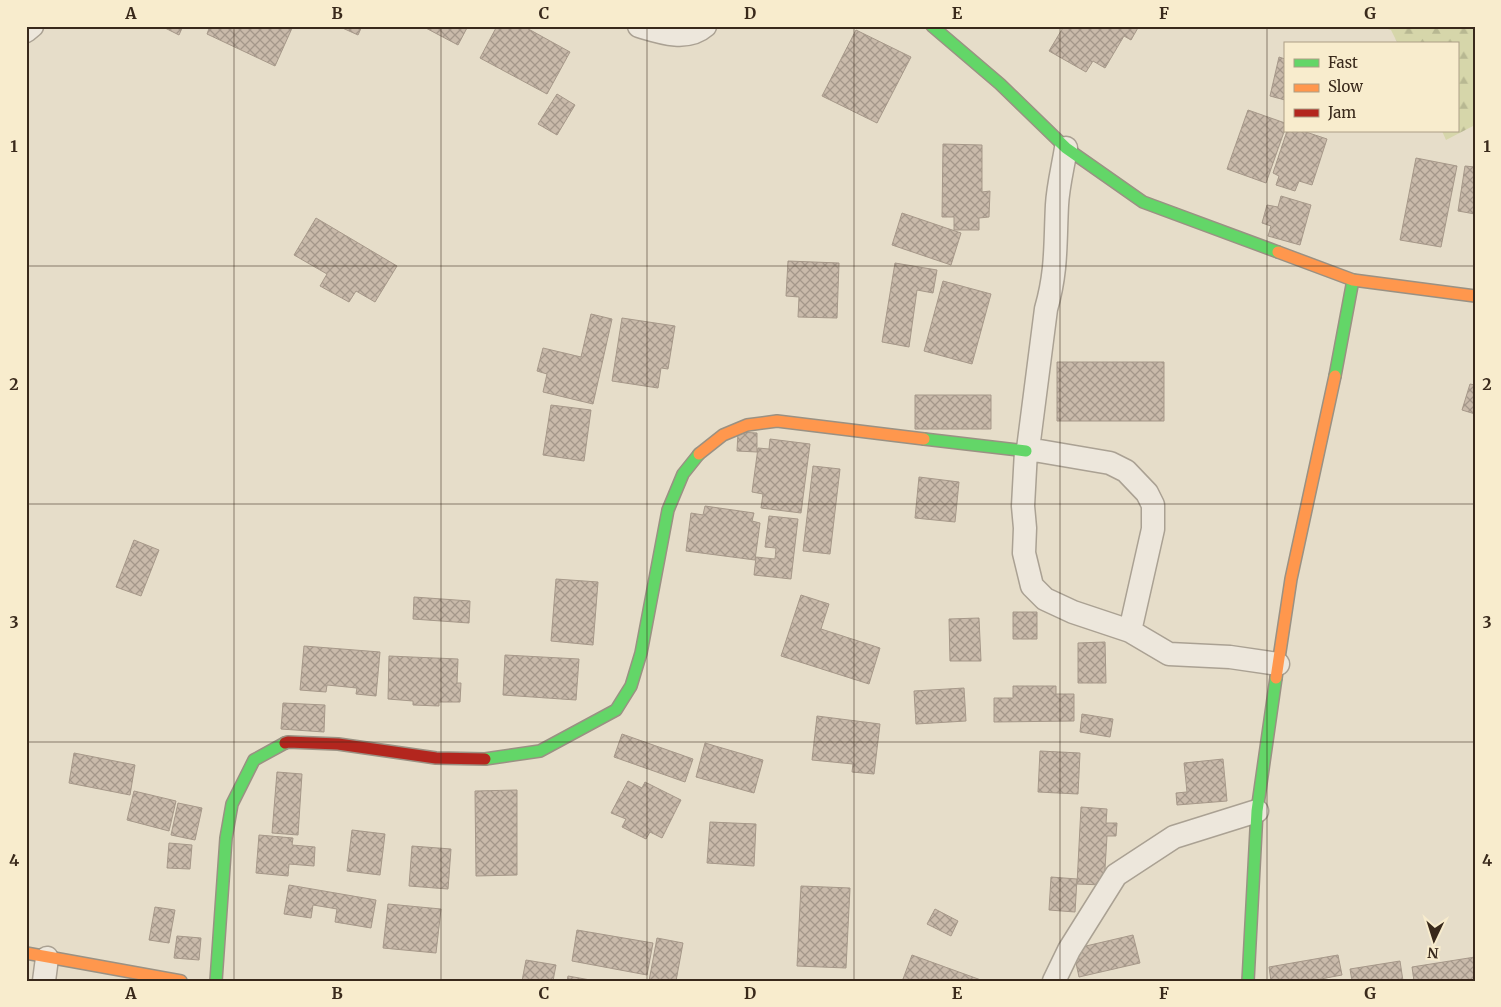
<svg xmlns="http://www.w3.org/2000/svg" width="1501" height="1007" font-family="Merriweather,serif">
  <defs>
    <pattern id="forest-firs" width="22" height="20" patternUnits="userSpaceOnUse" patternTransform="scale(1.25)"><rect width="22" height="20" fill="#d6d6aa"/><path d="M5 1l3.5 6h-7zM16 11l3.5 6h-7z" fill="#b8b892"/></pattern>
    <pattern id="building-cross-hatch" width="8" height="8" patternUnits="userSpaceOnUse" patternTransform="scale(1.25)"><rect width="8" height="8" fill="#c9baaa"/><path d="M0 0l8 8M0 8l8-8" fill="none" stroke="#a4978a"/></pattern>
  </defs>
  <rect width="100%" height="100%" fill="#e6ddc9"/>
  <path fill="url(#forest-firs)" d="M1378,26H1475V125L1446,140L1442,131H1457V44H1398L1391,30Z"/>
  <path fill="url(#building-cross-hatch)" stroke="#a69889" d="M161,26H183L179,35Z
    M210,26H293L275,66L207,34Z
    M338,26H362L358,35Z
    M422,26H468L458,45Z
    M497,26H523L570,52L547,94L480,58Z
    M1064,26H1139L1131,40L1124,36L1105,68L1093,61L1086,72L1049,51Z
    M856,30L911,57L877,123L822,96Z
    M1279,57L1285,59V100L1270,96Z
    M557,94L575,105L557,135L538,124Z
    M1248,110L1285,123V129L1266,183L1227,169Z
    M1287,131H1303L1327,139L1312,185L1299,181L1295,191L1276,185L1279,176L1273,173Z
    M943,144L982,145V192L990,191L989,217L979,218V230H954V217H942Z
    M1416,158L1457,166L1441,247L1400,240Z
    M1465,166L1475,167V214L1458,211Z
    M1281,196L1311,205L1300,245L1268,236L1271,226L1262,223L1267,205L1278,207Z
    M902,213L961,233L951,265L892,245Z
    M316,218L397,266L375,302L356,291L349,302L320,286L327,274L294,255Z
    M788,261L839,263L837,318L798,317L799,297L786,296Z
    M895,263L937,270L933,293L917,290L909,347L882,342Z
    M943,281L991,294L972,364L924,351Z
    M591,314L612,319L593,404L543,392L547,374L537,371L543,348L581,357Z
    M622,318L675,326L668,369L661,368L658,388L612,381Z
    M1057,362H1164V421H1057Z
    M1470,384L1475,385V414L1462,410Z
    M915,395H991V429H915Z
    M551,405L591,410L584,461L543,455Z
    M738,432L757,433V452L737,451Z
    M770,439L810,444L801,513L761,508L763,494L752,492L758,448L769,449Z
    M813,466L840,469L830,554L803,551Z
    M919,477L959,482L955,522L915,518Z
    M705,506L754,513L752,521L760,523L755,560L686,551L691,513L703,515Z
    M769,516L798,519L791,579L754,575L756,557L775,559L776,548L765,547Z
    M134,540L159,550L141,596L116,587Z
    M556,579L598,582L593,645L551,641Z
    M801,595L829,604L821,629L880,648L869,684L781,656Z
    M414,597L470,601L469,623L413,619Z
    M1013,612H1037V639H1013Z
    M979,618L981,661H950L949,619Z
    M1105,642L1106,683H1078V643Z
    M304,646L380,652L376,696L356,694L357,688L327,685L326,692L300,690Z
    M505,655L579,659L576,700L503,695Z
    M389,656L458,659L457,683H461L460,702H439V706L413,705V701L388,699Z
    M1013,686H1056V694H1074V721L994,722V698H1013Z
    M964,688L966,721L916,724L914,691Z
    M283,703L325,705L324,732L281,729Z
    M1082,714L1113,719L1110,737L1080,732Z
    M817,716L880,724L874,774L852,772L853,764L812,760Z
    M622,734L693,759L685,782L614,757Z
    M705,743L763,760L754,793L696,777Z
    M1040,751L1080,753L1078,794L1038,792Z
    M74,753L135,765L130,795L69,783Z
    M1223,759L1227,801L1177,805L1176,793L1187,792L1184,763Z
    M277,772L302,774L298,835L272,833Z
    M628,781L642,788L645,782L681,800L662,838L650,832L646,839L622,827L626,819L611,813Z
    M517,790V875L476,876L475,791Z
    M134,791L176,801L169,831L127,820Z
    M178,803L202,808L195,840L171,835Z
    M1081,807L1107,809L1106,823H1117L1116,836H1107L1104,885L1077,884Z
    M710,822L756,824L754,866L707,863Z
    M352,830L385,834L380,875L347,871Z
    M259,835L293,838L292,845L315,847L314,866L289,864L288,876L256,873Z
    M169,843L192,845L190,869L167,868Z
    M412,846L451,849L448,889L409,886Z
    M1051,877L1077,879L1075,912L1049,910Z
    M289,885L376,900L371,928L335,922L337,909L313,905L311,918L284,914Z
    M801,886L850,888L846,968L797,966Z
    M388,904L441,909L436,953L383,948Z
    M155,907L175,910L169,943L149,940Z
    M935,909L958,921L951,936L927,924Z
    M577,930L653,943L647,975L572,961Z
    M1133,935L1140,963L1079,977L1073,949Z
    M177,936L201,938L199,960L174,958Z
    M657,938L683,943L676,981H649Z
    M912,955L981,980V981H909L903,979Z
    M1338,955L1342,975L1310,981H1271L1269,967Z
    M1475,957V981H1414L1412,967Z
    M526,960L556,965L553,981H522Z
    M1400,961L1403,981H1352L1350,969Z
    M568,976L596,981H567Z"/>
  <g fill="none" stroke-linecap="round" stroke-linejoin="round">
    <g stroke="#aaa193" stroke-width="25">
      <path id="street" d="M639,26C659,32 687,42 705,26
        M26,31L32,26
        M1066,148C1063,167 1058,186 1057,205C1055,244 1057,271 1046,309L1028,449L1026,451L1023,506L1025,528L1024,553L1032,586L1045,599L1073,612L1130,631L1169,654L1230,657L1278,664
        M1028,449L1110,463L1126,471L1147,493L1153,505V529L1130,631
        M44,981L47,958
        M1054,981L1069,950L1116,875L1174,837L1257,811"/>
    </g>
    <g stroke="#9a9183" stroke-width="14">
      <path id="fast" d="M932,26L1000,84L1066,148L1143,202L1278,252
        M1335,376L1353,280
        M924,439L1026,451
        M485,759L540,751L616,710L631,686L641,653L668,510L683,474L699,454
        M216,981L226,838L232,804L254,760L285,743
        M1248,981L1257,811L1276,678"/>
    </g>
    <g stroke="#9a9183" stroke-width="14">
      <path id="slow" d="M1278,252L1353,280L1475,296
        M699,454L723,435L747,425L777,421L924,439
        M1276,678L1291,579L1335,376
        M26,953L181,981"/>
    </g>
    <g stroke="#9a9183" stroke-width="14">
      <path id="jam" d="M285,743L288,742L338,744L436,758L485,759"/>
    </g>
    <use href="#street" stroke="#ede7dc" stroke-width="22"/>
    <use href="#fast" stroke="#63d668" stroke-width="11"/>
    <use href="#slow" stroke="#ff974d" stroke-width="11"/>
    <use href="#jam" stroke="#b3261e" stroke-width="11"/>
  </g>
  <path fill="none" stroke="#39291b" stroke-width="1" stroke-opacity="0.55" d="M234,26V981M441,26V981M647,26V981M854,26V981M1060,26V981M1267,26V981M26,266H1475M26,504H1475M26,742H1475"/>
  <rect width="1501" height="1007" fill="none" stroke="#f8eccd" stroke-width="55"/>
  <rect x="1284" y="42" width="175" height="90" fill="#f8eccd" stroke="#ac9e86"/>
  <rect x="1294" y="59" width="25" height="8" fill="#63d668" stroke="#ac9e86"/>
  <text x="1328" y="68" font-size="15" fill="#39291b">Fast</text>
  <rect x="1294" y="84" width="25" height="8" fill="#ff974d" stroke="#ac9e86"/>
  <text x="1328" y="92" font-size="15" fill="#39291b">Slow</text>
  <rect x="1294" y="109" width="25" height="8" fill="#b3261e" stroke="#ac9e86"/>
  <text x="1328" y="118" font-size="15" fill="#39291b">Jam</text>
  <g transform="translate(1434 940) rotate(184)" stroke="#f8eccd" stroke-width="4" paint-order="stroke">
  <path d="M0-4L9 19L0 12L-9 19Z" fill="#39291b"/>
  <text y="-8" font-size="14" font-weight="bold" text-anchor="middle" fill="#39291b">N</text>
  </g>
  <rect x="28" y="28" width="1446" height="952" fill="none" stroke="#39291b" stroke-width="2"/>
  <g font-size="16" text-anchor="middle" font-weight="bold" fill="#39291b">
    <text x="131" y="19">A</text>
    <text x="337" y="19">B</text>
    <text x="544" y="19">C</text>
    <text x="750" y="19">D</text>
    <text x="957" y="19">E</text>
    <text x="1164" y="19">F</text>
    <text x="1370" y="19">G</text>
    <text x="14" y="152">1</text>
    <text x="1487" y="152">1</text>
    <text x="14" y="390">2</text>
    <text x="1487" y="390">2</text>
    <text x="14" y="628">3</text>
    <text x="1487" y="628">3</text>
    <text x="14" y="866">4</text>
    <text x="1487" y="866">4</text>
    <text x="131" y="999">A</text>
    <text x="337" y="999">B</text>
    <text x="544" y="999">C</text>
    <text x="750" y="999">D</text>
    <text x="957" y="999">E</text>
    <text x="1164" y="999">F</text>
    <text x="1370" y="999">G</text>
  </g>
</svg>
